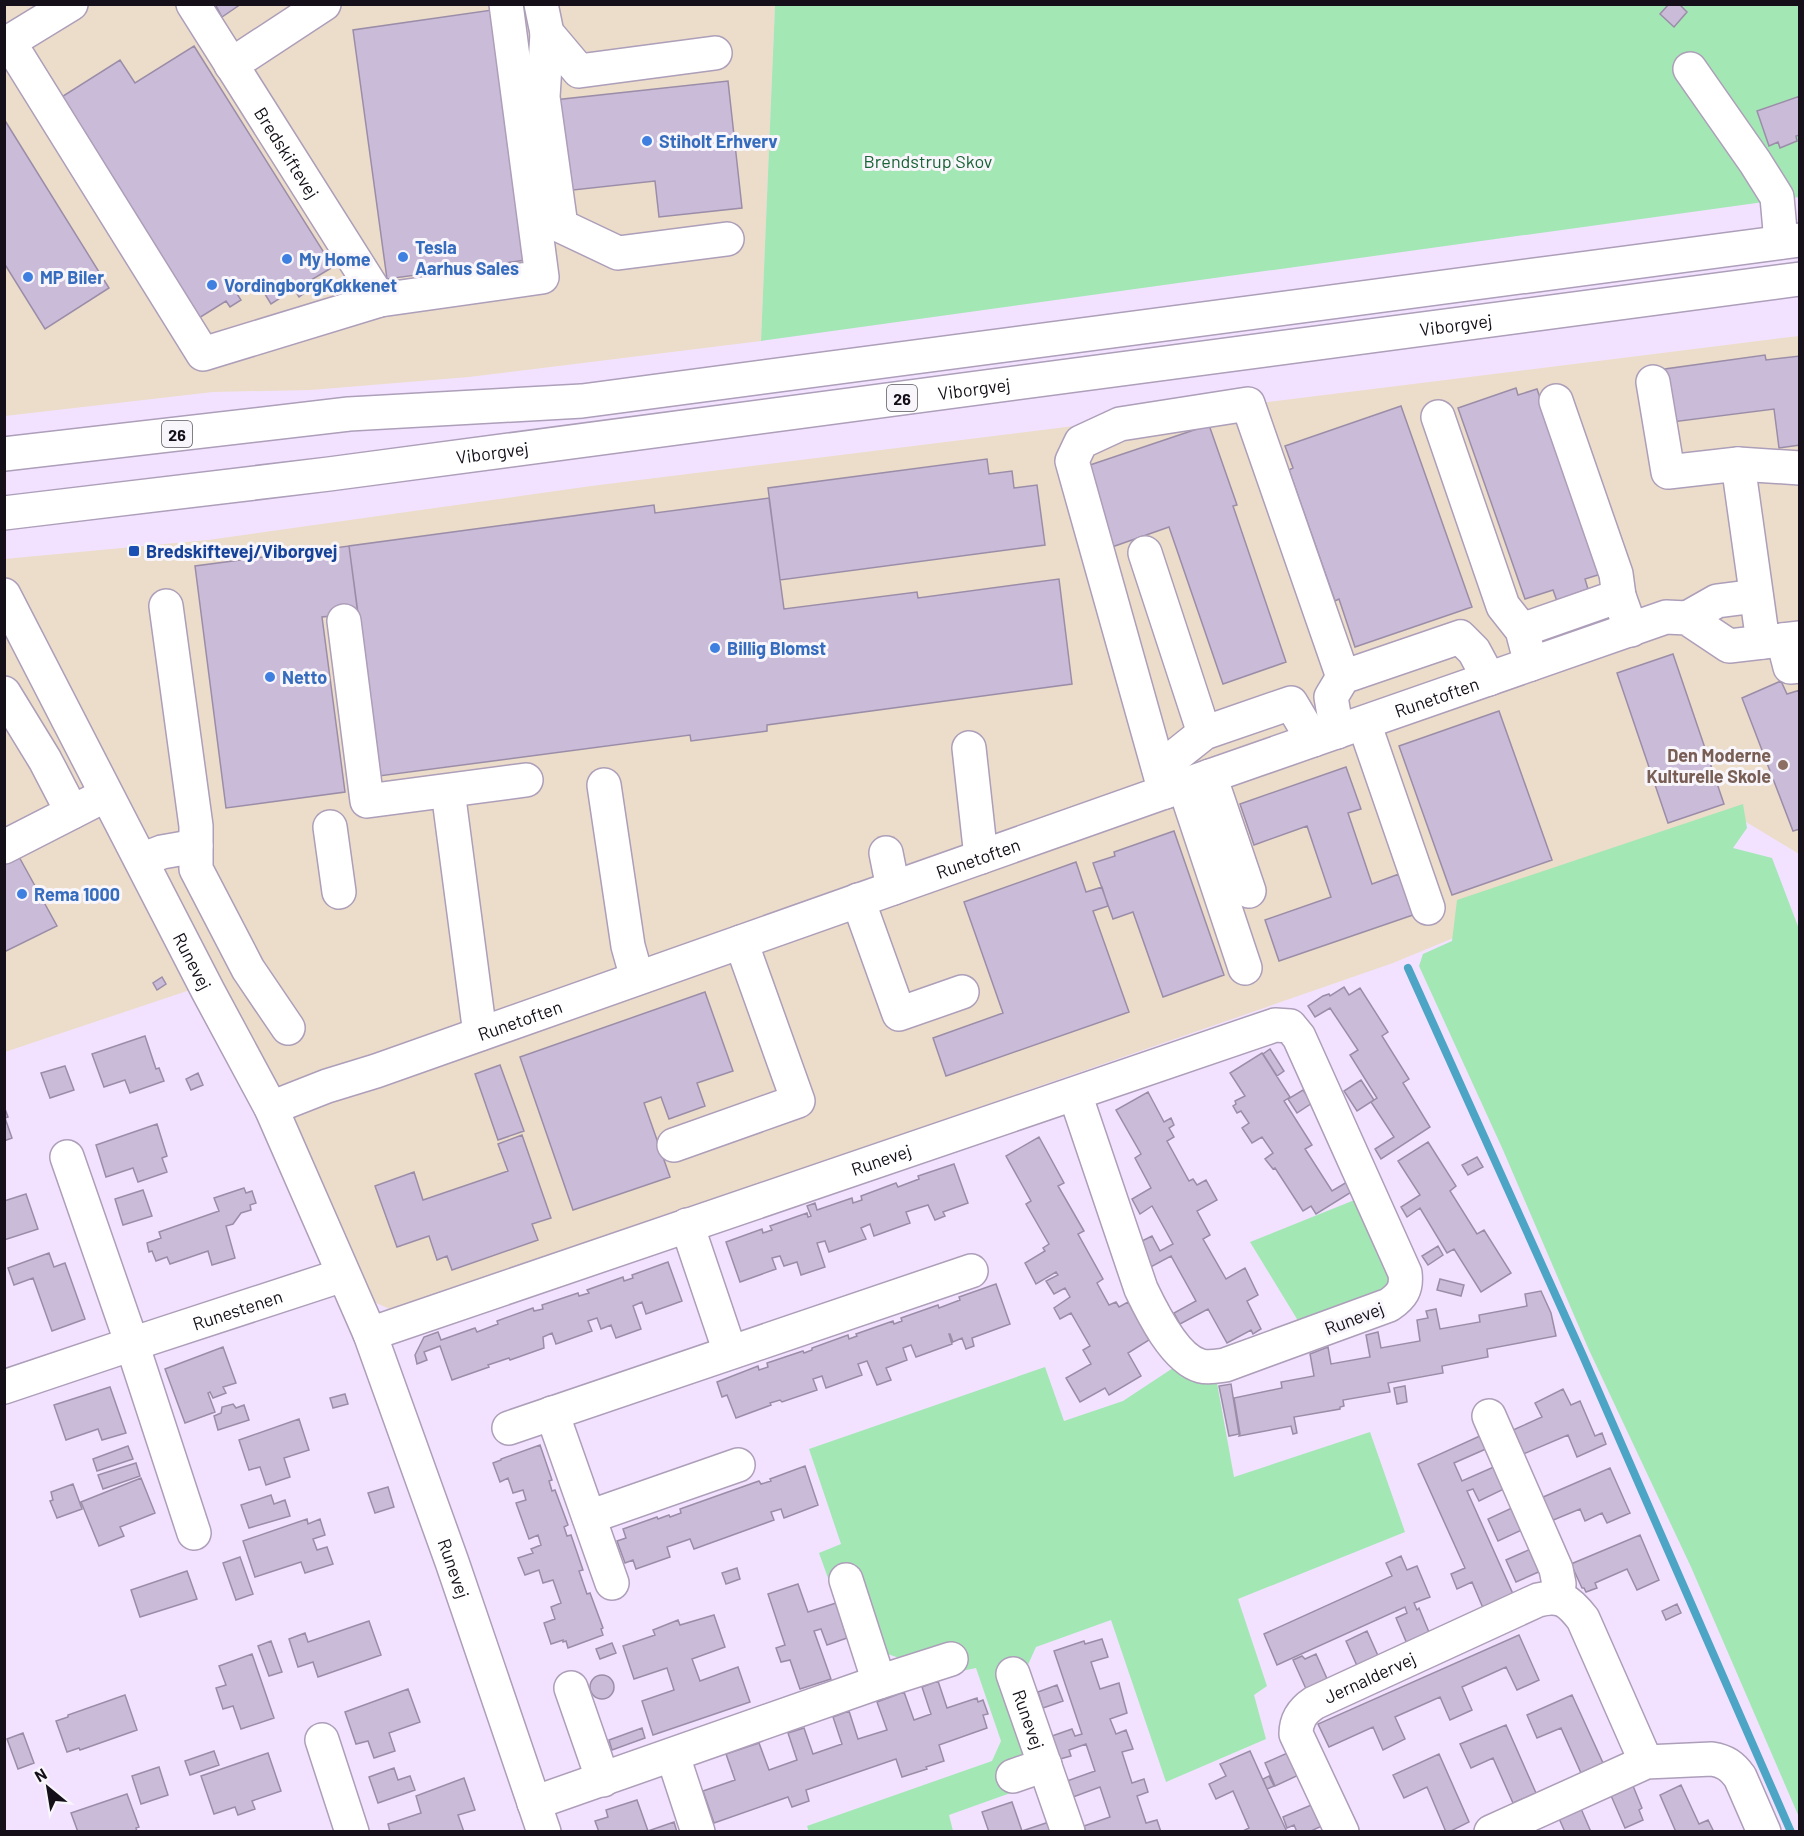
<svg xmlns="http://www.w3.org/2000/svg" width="1804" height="1836" font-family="Barlow,sans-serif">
  <rect width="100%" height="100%" fill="#f2e2ff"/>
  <path fill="#ecddca" d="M4,5H775L761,341L469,377L311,390L213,392L5,416Z
    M1799,336V854L1741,819L1393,963L394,1311L374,1302L220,980L5,1052L4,559L208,540L591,486Z"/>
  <path fill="#a3e7b5" d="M775,5H1799V197L761,341Z
    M1743,804L1747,828L1733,848L1772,858L1799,929V1817L1691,1567L1589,1350L1503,1150L1419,966L1423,954L1452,941L1457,900Z
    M1357,1199L1396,1287L1300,1324L1250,1242Z
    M1045,1367L1064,1421L1123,1401L1173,1368L1217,1383L1234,1477L1370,1432L1405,1532L1238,1599L1267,1686L1254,1695L1266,1739L1166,1782L1111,1620L1036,1647L1027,1667L1028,1757L1016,1791L949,1815L953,1831L809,1832L807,1826L992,1761L1001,1741L976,1668L962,1671L951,1643L902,1659L882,1652L852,1567L828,1578L819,1553L841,1544L809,1449Z"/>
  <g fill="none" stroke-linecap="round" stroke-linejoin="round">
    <path stroke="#4da5c6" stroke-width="8" d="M1408,968L1583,1356L1791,1832"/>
  </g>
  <path fill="#cabcd9" stroke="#9b8da8" stroke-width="1.5" d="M215,4H241L222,17Z
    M1669,4H1679L1687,12L1674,27L1660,14Z
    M492,10L526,260L387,279L353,30Z
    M194,46L333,267L306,283L310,289L299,297L294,289L271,304L257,281L237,294L241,300L230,307L226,301L199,318L60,98L120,60L135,83Z
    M728,81L742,208L659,217L655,181L564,191L554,100Z
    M1800,96V135L1796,136L1797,141L1780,148L1778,142L1769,146L1757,111Z
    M4,119L109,288L45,329L4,263Z
    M1765,355L1766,360L1800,356V445L1779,448L1774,409L1672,422L1665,369Z
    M1516,388L1518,395L1537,389L1601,574L1585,579L1588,589L1571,595L1572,599L1558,604L1553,590L1525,599L1458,408Z
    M1401,406L1472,607L1355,647L1339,599L1335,601L1289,470L1293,468L1285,446Z
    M1209,425L1237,505L1233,506L1286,662L1223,684L1169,527L1112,547L1084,467Z
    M987,459L989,474L1012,471L1014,488L1037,485L1045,545L780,580L768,488Z
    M769,498L784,609L917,592L918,598L1059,579L1072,684L767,725V731L691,741L690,735L379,776L349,546L654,505L655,513Z
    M349,546L358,613L322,617L345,792L226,808L195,566Z
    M1673,654L1724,804L1668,823L1617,673Z
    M1781,681L1787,694L1800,690V829L1793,831L1742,698Z
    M1499,711L1552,860L1452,895L1399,746Z
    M1346,767L1361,809L1348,813L1372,884L1399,874L1413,915L1279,961L1265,920L1331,897L1307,826L1254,845L1240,804Z
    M1174,831L1224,975L1163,997L1133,912L1113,919L1093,863L1115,856L1114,852Z
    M18,855L57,926L4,952V862Z
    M1076,862L1086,892L1102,887L1108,906L1093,911L1129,1012L946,1076L933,1038L1003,1013L964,902Z
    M162,977L166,984L157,990L153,983Z
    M1344,987L1349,995L1360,988L1388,1032L1382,1036L1409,1079L1403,1083L1430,1127L1381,1159L1375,1149L1394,1137L1371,1102L1377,1098L1350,1055L1358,1050L1330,1008L1315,1017L1308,1006L1323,996L1329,994L1330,996Z
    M705,992L733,1071L697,1083L705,1106L669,1119L661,1097L644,1103L670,1177L573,1210L520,1057Z
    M145,1036L156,1069L159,1068L164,1081L130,1093L125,1080L104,1087L92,1054Z
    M1270,1049L1284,1071L1277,1076L1263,1054Z
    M1262,1053L1290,1097L1284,1101L1312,1145L1305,1149L1332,1191L1347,1182L1353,1191L1316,1214L1311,1206L1303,1211L1275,1168L1273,1169L1265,1159L1273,1153L1262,1137L1252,1143L1242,1128L1249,1123L1241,1111L1237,1113L1233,1106L1236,1104L1235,1101L1245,1096L1230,1073Z
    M500,1065L524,1131L498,1140L475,1074Z
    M65,1066L74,1090L50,1098L41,1073Z
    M198,1073L203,1085L191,1090L186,1079Z
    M1361,1080L1374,1100L1357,1111L1344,1091Z
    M1303,1090L1312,1103L1297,1113L1288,1099Z
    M1148,1092L1164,1122L1171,1118L1174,1125L1169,1128L1174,1137L1167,1141L1189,1181L1193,1179L1197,1185L1206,1180L1217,1200L1197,1211L1210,1235L1203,1239L1226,1279L1245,1268L1247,1272L1258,1295L1247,1301L1261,1329L1253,1334L1251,1330L1227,1343L1208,1309L1180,1324L1174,1313L1196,1301L1171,1256L1147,1269L1138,1243L1152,1236L1160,1251L1173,1244L1152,1206L1140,1214L1132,1199L1151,1188L1135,1158L1141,1154L1116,1110Z
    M4,1106L8,1117L5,1118L12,1138L4,1141Z
    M157,1124L167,1156L162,1158L167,1172L138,1182L133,1168L106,1177L96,1145Z
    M522,1135L551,1218L532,1224L538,1240L452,1270L447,1256L437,1260L429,1236L397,1247L375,1186L414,1172L423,1200L508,1171L498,1144Z
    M1039,1137L1064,1183L1058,1186L1084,1231L1078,1234L1103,1279L1097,1283L1109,1305L1116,1302L1119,1307L1128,1302L1149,1340L1128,1353L1141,1376L1109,1395L1105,1388L1080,1402L1066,1378L1091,1364L1083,1350L1090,1346L1071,1313L1060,1319L1054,1308L1070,1297L1065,1288L1054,1294L1046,1281L1058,1275L1056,1272L1036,1284L1025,1263L1045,1251L1043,1248L1049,1244L1026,1204L1031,1201L1006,1156Z
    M1428,1142L1456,1186L1450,1191L1477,1234L1484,1230L1511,1273L1481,1292L1454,1249L1447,1253L1420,1208L1407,1217L1401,1207L1420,1195L1398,1161Z
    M1477,1157L1483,1167L1468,1175L1462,1165Z
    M954,1164L968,1203L943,1212L945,1216L935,1220L928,1205L906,1212L910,1223L874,1236L870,1224L861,1228L866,1239L829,1252L825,1241L817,1243L825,1267L801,1275L797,1262L784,1266L780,1256L772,1258L776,1269L740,1282L726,1242L762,1229L763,1233L772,1230L770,1226L807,1213L808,1217L811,1216L807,1206L815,1203L817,1210L852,1198L853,1203L862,1200L861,1196L896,1183L898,1187L919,1179L918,1176Z
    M244,1188L246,1193L252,1191L256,1203L250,1205L251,1210L241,1213L233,1224L226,1226L235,1258L212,1265L208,1251L170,1264L167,1257L156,1261L152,1251L149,1252L147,1243L161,1238L159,1232L219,1211L214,1198Z
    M143,1190L152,1216L123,1225L115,1199Z
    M26,1194L38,1229L4,1240V1201Z
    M1438,1246L1443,1255L1428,1265L1422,1256Z
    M49,1253L54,1267L65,1263L85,1319L52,1331L33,1278L14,1285L8,1268Z
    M668,1262L682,1301L646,1314L642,1302L633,1306L641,1329L616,1338L611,1325L601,1329L597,1318L588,1321L592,1331L556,1344L552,1333L543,1337L544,1348L510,1360L509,1358L488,1365L489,1367L452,1380L440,1346L424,1352L427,1360L417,1364L415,1355L424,1337L438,1332L441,1340L475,1328L477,1332L498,1324L497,1321L533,1308L534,1311L543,1309L542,1305L578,1293L579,1296L589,1293L587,1290L623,1277L624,1281L633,1278L632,1275Z
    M1440,1279L1464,1285L1461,1296L1437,1290Z
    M996,1284L1010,1324L972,1338L974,1346L966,1349L962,1338L953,1342L950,1334H949L952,1344L916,1357L911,1345L903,1348L907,1360L886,1368L891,1380L877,1385L867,1361L858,1364L862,1375L826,1388L822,1376L813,1379L817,1390L782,1402L780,1400L770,1403L771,1405L736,1418L727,1395L722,1397L717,1382L758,1366L759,1370L768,1367L767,1363L803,1351L804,1353L812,1350V1348L848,1335L849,1339L857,1336L856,1334L893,1321L894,1324L902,1321L901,1318L938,1305L939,1308L960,1300L959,1297Z
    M1541,1291L1551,1313L1556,1336L1487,1349L1488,1357L1442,1366L1443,1373L1388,1383L1390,1392L1343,1400L1344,1406L1340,1407V1409L1294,1417L1297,1433L1293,1434L1291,1426L1239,1436L1240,1434L1234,1398L1282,1388L1281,1382L1314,1376L1310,1354L1328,1347L1331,1364L1370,1357L1366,1335L1378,1332L1381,1348L1420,1341L1417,1320L1428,1318L1426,1311L1436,1309L1440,1329L1480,1322L1479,1315L1527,1306L1525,1294Z
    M223,1347L236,1383L223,1387L226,1393L213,1398L210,1392L208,1393L215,1412L185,1423L165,1369Z
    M1231,1384L1239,1434L1229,1436L1219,1386Z
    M1405,1386L1407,1402L1397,1404L1394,1388Z
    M110,1387L126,1433L102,1440L98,1429L66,1440L54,1405Z
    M1563,1389L1571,1405L1580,1401L1595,1436L1602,1433L1606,1444L1577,1457L1568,1435L1521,1455L1511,1431L1542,1417L1535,1403Z
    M345,1394L348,1404L333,1408L330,1398Z
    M233,1404L236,1408L244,1405L249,1420L218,1430L214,1416L221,1413L222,1407Z
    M299,1419L309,1450L284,1458L290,1477L266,1485L260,1467L249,1470L239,1440Z
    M1482,1435L1488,1448L1454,1463L1462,1481L1496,1466L1506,1488L1479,1501L1473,1489L1467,1491L1513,1594L1483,1608L1472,1582L1457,1589L1451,1574L1465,1568L1418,1464Z
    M540,1445L552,1480L549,1481L552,1491L555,1490L568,1525L564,1527L567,1536L571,1535L583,1570L579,1571L587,1594L590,1593L603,1628L601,1629L603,1635L568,1648L566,1641L563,1642V1640L551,1644L544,1623L555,1619L551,1607L561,1603L553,1580L543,1583L539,1570L525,1575L518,1558L533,1553L531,1549L541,1545L538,1535L529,1539L516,1503L526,1500L523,1490L513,1493L508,1478L500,1482L493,1463L501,1460V1459Z
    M128,1446L133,1459L97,1471L93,1459Z
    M136,1463L140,1476L103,1489L98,1475Z
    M805,1466L818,1505L784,1518L781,1509L771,1512L774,1520L694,1549L690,1539L667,1547L670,1557L636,1569L633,1560L625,1563L617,1541L626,1538L623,1529L657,1517L658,1519L669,1515L670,1517L681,1513L680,1509L759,1481L761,1484L771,1481L770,1479Z
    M1610,1468L1630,1513L1607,1523L1602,1513L1585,1521L1580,1509L1551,1521L1541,1498Z
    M141,1478L155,1513L120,1527L124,1536L99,1546L81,1502Z
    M73,1484L82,1509L57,1518L50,1501L53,1500L51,1492Z
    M388,1487L394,1507L375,1513L368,1493Z
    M271,1495L274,1504L285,1500L290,1516L249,1528L241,1505Z
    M1514,1507L1524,1529L1498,1541L1488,1519Z
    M307,1519L308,1524L320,1519L325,1535L313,1539L317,1550L327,1547L333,1564L305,1573L301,1562L255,1577L243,1541Z
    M1640,1535L1659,1580L1637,1590L1627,1569L1595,1583L1597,1588L1586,1592L1584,1588H1582L1571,1564Z
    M1533,1548L1543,1570L1516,1582L1506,1560Z
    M1401,1556L1407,1570L1417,1566L1430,1597L1414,1603L1417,1610L1419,1608L1431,1637L1408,1646L1396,1618L1407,1613L1405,1607L1277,1665L1264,1634L1392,1576L1386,1563Z
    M240,1557L253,1594L236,1600L223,1563Z
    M737,1568L740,1579L726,1584L722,1573Z
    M187,1571L197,1599L140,1617L131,1590Z
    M798,1584L808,1612L836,1603L847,1638L827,1645L821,1629L814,1631L831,1679L800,1689L790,1660L781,1662L776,1648L785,1645L768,1594Z
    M1677,1604L1681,1613L1666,1620L1662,1611Z
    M714,1615L725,1647L692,1659L700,1681L738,1667L750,1702L653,1735L642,1701L674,1690L667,1668L634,1679L623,1646L655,1635L653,1630L678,1620L680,1625Z
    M369,1621L381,1655L318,1677L313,1662L298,1667L289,1639L305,1633L308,1642Z
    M1367,1631L1379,1658L1358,1668L1346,1641Z
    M1519,1635L1539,1680L1517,1690L1506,1667L1462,1687L1472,1710L1450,1720L1440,1697L1395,1717L1405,1739L1383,1750L1373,1727L1329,1747L1318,1724Z
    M1102,1639L1108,1657L1091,1662L1100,1689L1119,1683L1127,1713L1110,1719L1116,1734L1126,1730L1133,1749L1122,1752L1132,1783L1144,1779L1148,1792L1137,1796L1146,1823L1157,1820L1161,1832H1086L1084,1826L1110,1817L1100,1787L1073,1797L1067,1781L1095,1771L1086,1744L1069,1750L1071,1756L1060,1759L1052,1736L1072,1729L1075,1736L1082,1734L1054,1651L1084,1641L1085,1644Z
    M271,1641L282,1672L269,1676L258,1646Z
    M612,1643L616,1653L600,1659L596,1649Z
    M252,1654L274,1718L241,1729L233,1706L223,1709L216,1688L226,1685L219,1666Z
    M1316,1654L1328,1681L1307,1691L1293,1660L1302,1656L1305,1659Z
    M590 1687a12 12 0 1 1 24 0a12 12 0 1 1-24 0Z
    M938,1681L947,1708L977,1698L978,1702L983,1700L988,1714L983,1715L987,1728L939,1745L944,1761L926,1767L927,1769L902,1777L896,1759L806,1790L809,1801L792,1807L788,1797L714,1823L703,1791L735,1780L726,1754L759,1743L769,1770L797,1760L788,1733L804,1728L813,1754L842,1744L833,1717L849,1711L858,1739L887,1730L877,1702L904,1692L914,1720L931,1714L922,1687Z
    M1057,1685L1063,1701L1043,1708L1038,1692Z
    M408,1689L420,1722L389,1733L395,1751L374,1758L368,1741L356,1744L345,1712Z
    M125,1695L137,1730L80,1750L79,1748L67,1752L56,1721L68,1717V1715Z
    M1572,1695L1603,1763L1581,1773L1561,1728L1537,1738L1527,1715Z
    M1506,1725L1536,1793L1513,1803L1493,1758L1471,1768L1460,1744Z
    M642,1728L645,1738L612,1750L609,1740Z
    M23,1733L34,1763L18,1769L7,1739Z
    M214,1751L219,1765L190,1775L185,1761Z
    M1250,1751L1267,1789L1287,1832H1241L1249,1828L1233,1791L1216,1799L1209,1784L1226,1776L1220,1764Z
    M1292,1751L1303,1773L1275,1786L1265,1763Z
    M268,1753L281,1791L252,1801L255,1809L238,1815L235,1807L214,1814L201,1776Z
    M1439,1754L1469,1822L1449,1832H1446L1427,1787L1404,1798L1393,1775Z
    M159,1767L168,1795L141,1804L132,1776Z
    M394,1768L398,1780L410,1776L415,1790L378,1803L369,1777Z
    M1269,1776L1274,1786L1267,1789L1263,1779Z
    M464,1778L475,1810L458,1815L464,1832H390L388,1824L421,1813L416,1796Z
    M1631,1781L1642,1808L1639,1810L1643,1820L1625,1828L1609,1791Z
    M1681,1785L1699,1824L1708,1820L1714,1832H1676L1660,1795Z
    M127,1794L139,1827L136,1828L137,1832H78L71,1813Z
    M637,1800L648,1831L674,1822L677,1832H599L595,1821L608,1817L606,1810Z
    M1012,1802L1022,1831L1049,1822L1053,1832H989L982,1812Z
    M1316,1803L1326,1824L1309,1832H1297L1294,1825L1287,1828L1283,1817Z
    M1579,1804L1591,1832H1565L1557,1814Z"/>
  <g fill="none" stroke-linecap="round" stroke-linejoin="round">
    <g stroke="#ad9eb9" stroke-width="36">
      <g id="minor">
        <path id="s1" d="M193,4L380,300"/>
        <path d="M541,4L547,33L579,71L715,53"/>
        <path d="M547,33L543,97L561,226L618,253L727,239"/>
        <path d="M9,42L203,354L380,300L542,277L506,4"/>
        <path d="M4,45L71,4"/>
        <path d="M231,65L324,4"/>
        <path d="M1690,69L1755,162L1777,197L1781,242"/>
        <path d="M1653,382L1668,472L1738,464L1763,642"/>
        <path d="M1556,401L1616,574L1619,596L1631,630"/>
        <path d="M1438,417L1503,606L1522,630L1531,664"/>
        <path d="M1738,464L1800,468"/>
        <path d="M1145,553L1204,733"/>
        <path id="s2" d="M4,595L208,991L271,1108L370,1334L452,1562L544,1832"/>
        <path d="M166,606L196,826V869L248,969L288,1028"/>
        <path d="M1687,618L1717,601L1756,596"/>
        <path d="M344,621L367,801L526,780"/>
        <path d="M1522,630L1619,596"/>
        <path d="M1783,640L1790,667L1800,666"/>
        <path d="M4,693L45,760L72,812"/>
        <path d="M1364,723L1428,908"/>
        <path d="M1337,732L1331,697L1343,677L1460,637L1474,651L1489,679"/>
        <path d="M969,748L981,857"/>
        <path d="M1159,769L1204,733L1291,703L1313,740"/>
        <path d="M1210,776L1249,891"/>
        <path d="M604,785L628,946L637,978"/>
        <path d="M1184,785L1245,968"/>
        <path d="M448,791L480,1034"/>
        <path d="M1165,792L1072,461L1081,442L1120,424L1248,404L1343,677"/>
        <path d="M330,827L339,892"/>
        <path d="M4,847L92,802"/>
        <path d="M886,853L893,888"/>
        <path d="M141,860L162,852L196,846"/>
        <path d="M858,900L899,1014L962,992"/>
        <path id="s3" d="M271,1108L327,1086L376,1071L1210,776L1666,617L1687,618L1729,646L1800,638"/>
        <path d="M674,1145L798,1101L741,942"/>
        <path d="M67,1157L132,1344L194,1533"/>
        <path d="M687,1225L730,1352"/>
        <path id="s4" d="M370,1334L1275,1025L1290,1026L1299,1037L1405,1273C1407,1289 1402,1296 1389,1305L1225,1365C1218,1366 1209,1368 1201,1366C1175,1359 1152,1312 1141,1289L1075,1094"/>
        <path id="s5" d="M4,1387L132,1344L343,1275"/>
        <path d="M552,1413L612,1583"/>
        <path d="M1489,1416L1556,1569L1559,1584L1558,1597"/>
        <path d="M509,1428L971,1271"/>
        <path d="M589,1517L738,1465"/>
        <path d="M846,1580L879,1682"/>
        <path id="s6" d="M1013,1674L1068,1832"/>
        <path d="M571,1688L603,1780"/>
        <path d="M322,1740L352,1832"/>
        <path d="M673,1756L698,1832"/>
        <path d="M1013,1776L1045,1765"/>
        <path d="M534,1803L879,1682L951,1659"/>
        <path id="s7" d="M1342,1832L1296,1734C1296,1720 1302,1711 1314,1703L1538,1600C1561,1594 1569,1601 1583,1619L1646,1762"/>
        <path d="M1491,1832L1646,1762L1712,1759C1725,1761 1732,1766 1740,1777L1764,1832"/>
      </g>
    </g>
    <g stroke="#ad9eb9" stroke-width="36">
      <g id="major">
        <path d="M4,454L349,414L582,401L1800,240"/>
        <path id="s8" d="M4,513L329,474L1800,279"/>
      </g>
    </g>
    <use href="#minor" stroke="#fff" stroke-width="33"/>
    <use href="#major" stroke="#fff" stroke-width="33"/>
  </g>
  <g fill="#3f7fe0" stroke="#f8f5fb" stroke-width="2">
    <circle cx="647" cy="141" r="6"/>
    <circle cx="403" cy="257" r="6"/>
    <circle cx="287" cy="259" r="6"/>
    <circle cx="28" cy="277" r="6"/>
    <circle cx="212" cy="285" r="6"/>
    <circle cx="715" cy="648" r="6"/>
    <circle cx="270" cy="677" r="6"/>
    <circle cx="22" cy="894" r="6"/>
  </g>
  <rect fill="#1a4fb4" stroke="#f8f5fb" stroke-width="2" x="128" y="545" width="12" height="12" rx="3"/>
  <circle fill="#8d6e63" stroke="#f8f5fb" stroke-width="2" cx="1783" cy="765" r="6"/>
  <g text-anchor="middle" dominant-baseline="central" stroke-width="6" stroke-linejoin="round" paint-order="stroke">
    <g fill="#f8f5fb" stroke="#58545d" stroke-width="1.5">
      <rect x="887" y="385" width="30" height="26" rx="4.5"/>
      <rect x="162" y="421" width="30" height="26" rx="4.5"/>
    </g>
    <g font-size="16" font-weight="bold" fill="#140f19">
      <text x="902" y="398">26</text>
      <text x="177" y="434">26</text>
    </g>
    <g font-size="18" font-weight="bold" fill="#366cbe" stroke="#f8f5fb" text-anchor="start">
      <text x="659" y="141">Stiholt Erhverv</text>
      <text x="415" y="247">Tesla<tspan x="415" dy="21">Aarhus Sales</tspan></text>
      <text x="299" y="259">My Home</text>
      <text x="40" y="277">MP Biler</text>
      <text x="224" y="285">VordingborgKøkkenet</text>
      <text x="727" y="648">Billig Blomst</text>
      <text x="282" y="677">Netto</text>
      <text x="34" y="894">Rema 1000</text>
    </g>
    <g font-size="18" fill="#140f19" stroke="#f8f5fb">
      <text stroke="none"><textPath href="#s1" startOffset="176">Bredskiftevej</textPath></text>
      <text stroke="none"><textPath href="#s8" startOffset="1464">Viborgvej</textPath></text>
      <text stroke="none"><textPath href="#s8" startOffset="978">Viborgvej</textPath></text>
      <text stroke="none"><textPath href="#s8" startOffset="492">Viborgvej</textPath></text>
      <text stroke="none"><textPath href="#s3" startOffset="1236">Runetoften</textPath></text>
      <text stroke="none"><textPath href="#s3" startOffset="750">Runetoften</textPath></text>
      <text stroke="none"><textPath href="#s2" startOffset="412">Runevej</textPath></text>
      <text stroke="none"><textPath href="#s3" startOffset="264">Runetoften</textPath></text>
      <text stroke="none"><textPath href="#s4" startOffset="540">Runevej</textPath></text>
      <text stroke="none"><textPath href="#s5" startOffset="246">Runestenen</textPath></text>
      <text transform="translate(1354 1318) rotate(-21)">Runevej</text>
      <text stroke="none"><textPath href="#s2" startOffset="1074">Runevej</textPath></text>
      <text stroke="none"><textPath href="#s7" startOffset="207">Jernaldervej</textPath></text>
      <text stroke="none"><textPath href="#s6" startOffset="48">Runevej</textPath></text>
    </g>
    <g font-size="18" fill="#196437" stroke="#f8f5fb">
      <text x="928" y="161">Brendstrup Skov</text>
    </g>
    <g font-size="18" font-weight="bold" fill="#164399" stroke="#f8f5fb" text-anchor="start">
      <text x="146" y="551">Bredskiftevej/Viborgvej</text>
    </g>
    <g font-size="18" font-weight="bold" fill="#785e54" stroke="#f8f5fb" text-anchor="end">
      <text x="1771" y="755">Den Moderne<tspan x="1771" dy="21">Kulturelle Skole</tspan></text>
    </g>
  </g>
  <rect width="1804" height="1836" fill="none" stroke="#140f19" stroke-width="12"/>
  <g transform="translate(48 1788) rotate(330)" stroke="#f8f5fb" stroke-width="4.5" paint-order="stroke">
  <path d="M0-4.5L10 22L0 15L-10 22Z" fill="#140f19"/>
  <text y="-9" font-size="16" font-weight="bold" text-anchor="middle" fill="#140f19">N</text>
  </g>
</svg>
